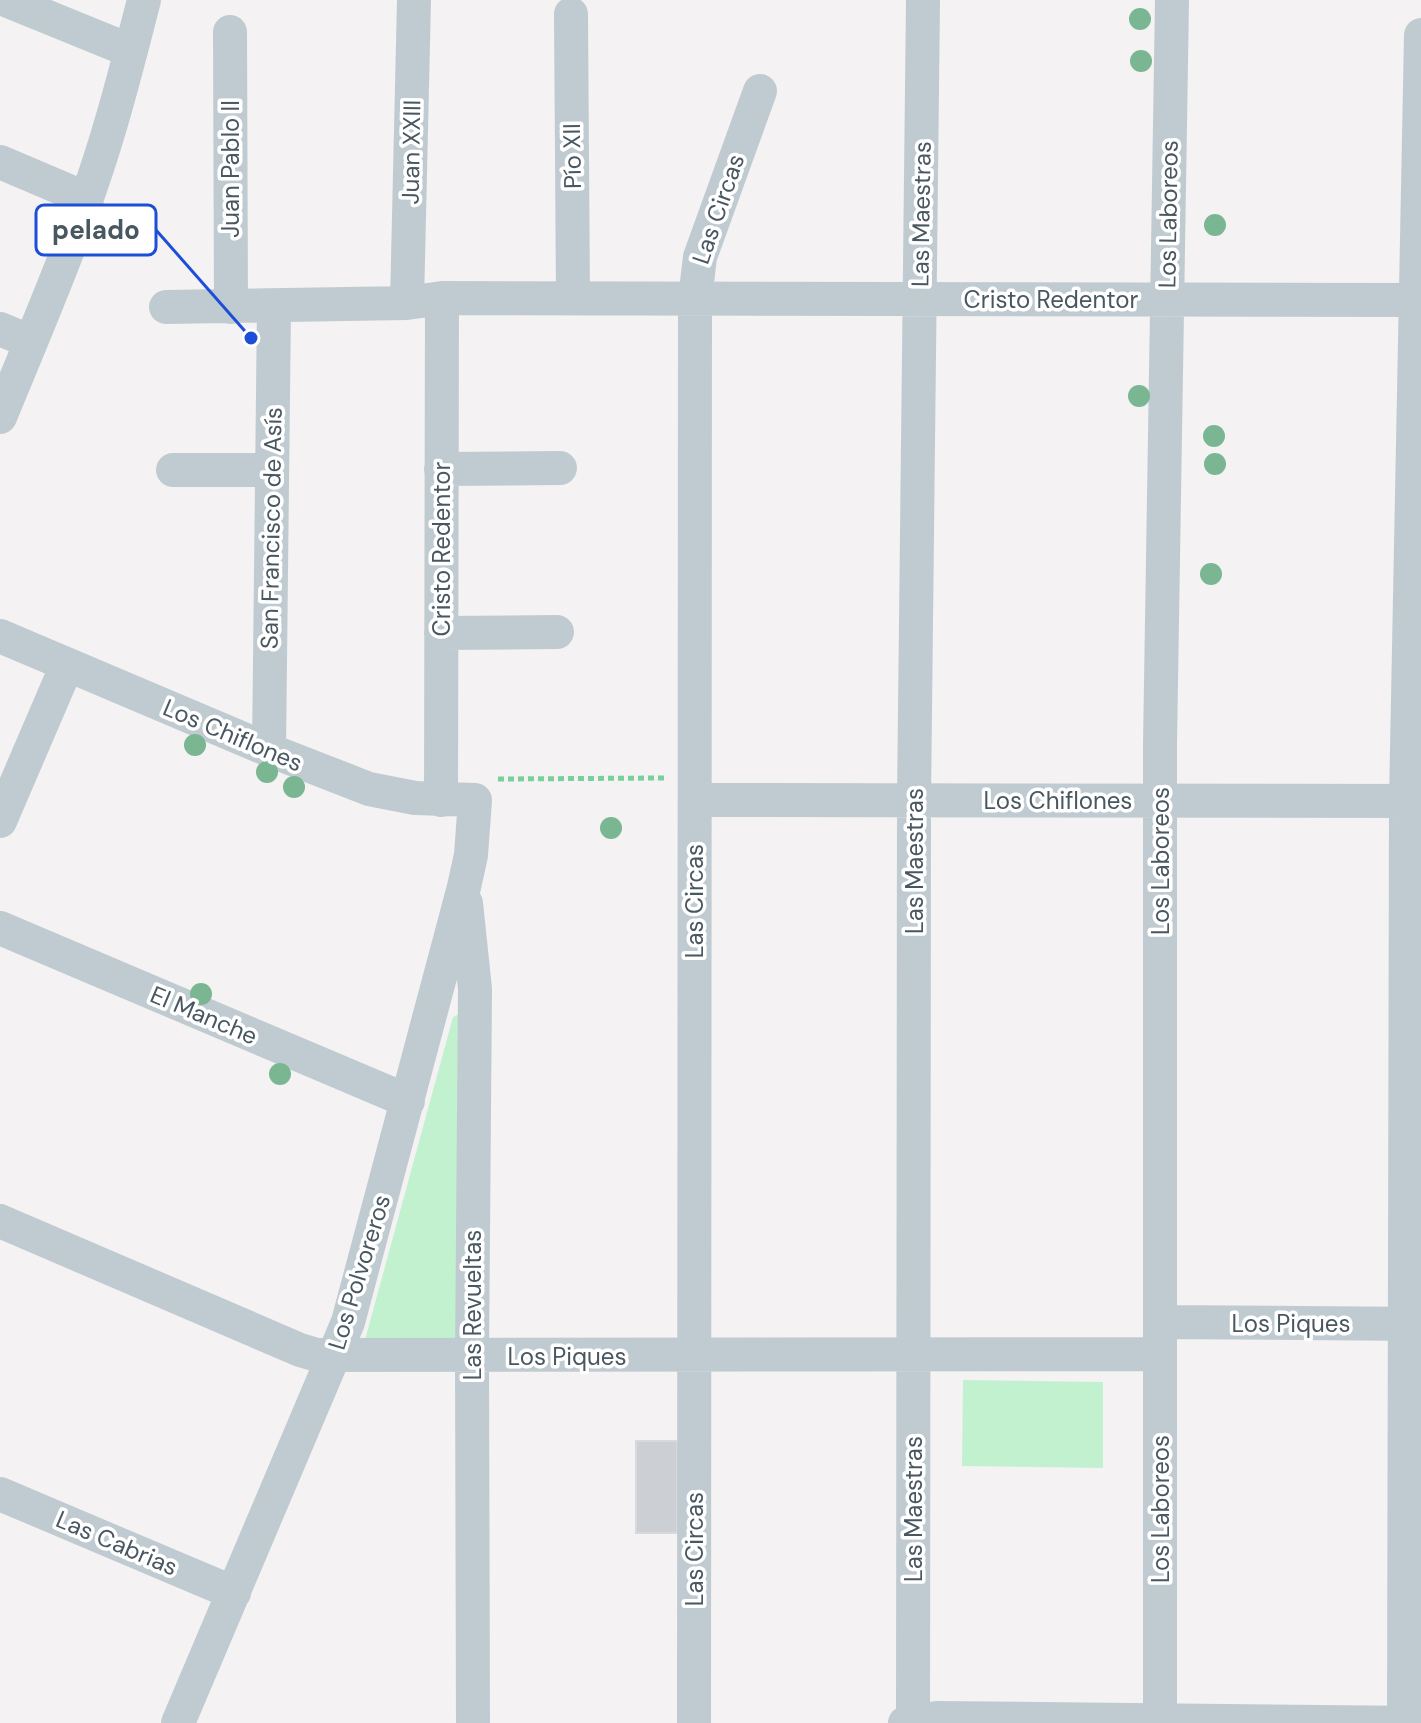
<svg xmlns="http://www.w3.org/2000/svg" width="1421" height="1723" font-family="'DM Sans',sans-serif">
  <rect width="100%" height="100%" fill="#f4f2f2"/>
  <path fill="#c2f1d0" d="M463,1012L464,1341L365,1340L453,1017Z
    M963,1380L1103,1382V1468L962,1466Z"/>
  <path fill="#ccd0d4" stroke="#d6d9dd" stroke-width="2" d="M636,1441H677V1533H636Z"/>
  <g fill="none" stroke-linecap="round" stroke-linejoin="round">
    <path stroke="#79d09d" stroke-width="5" stroke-dasharray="6 4" stroke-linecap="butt" d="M498,779L664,778"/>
    <path stroke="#c0cbd1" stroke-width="34" d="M6,0L131,51
      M571,14L573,298
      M230,32L231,307
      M0,162L87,199
      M407,303L414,0
      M166,307L407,303L442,298L1421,300
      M0,329L31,342
      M0,417C39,322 80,228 109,130C122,87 133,43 144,0
      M441,469L560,468
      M173,470H272
      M441,633L557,632
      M0,636L269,750L369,789L415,798L475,800L471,855L464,887L348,1322L178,1723
      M269,750L274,306
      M441,800L442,298
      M695,800L1421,801
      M0,821L67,665
      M466,903L475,989L472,1356L473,1723
      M0,928L408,1101
      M0,1221L300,1350L317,1355L1160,1354
      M1161,1322L1421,1324
      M0,1494L234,1593
      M694,1723L695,299L700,257L760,91
      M905,1723L937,1718L1421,1723
      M913,1723L914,800L923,0
      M1160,1723V745L1172,0
      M1404,1723L1406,801L1421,35"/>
  </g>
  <g fill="#7ab692">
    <circle cx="1140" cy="19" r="11"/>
    <circle cx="1141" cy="61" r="11"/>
    <circle cx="1215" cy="225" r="11"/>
    <circle cx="1139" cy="396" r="11"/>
    <circle cx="1214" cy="436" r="11"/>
    <circle cx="1215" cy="464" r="11"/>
    <circle cx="1211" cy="574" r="11"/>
    <circle cx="195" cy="745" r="11"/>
    <circle cx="267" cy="772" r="11"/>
    <circle cx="294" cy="787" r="11"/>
    <circle cx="611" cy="828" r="11"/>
    <circle cx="201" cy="994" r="11"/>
    <circle cx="280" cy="1074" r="11"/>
  </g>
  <g text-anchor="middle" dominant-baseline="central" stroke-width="7" stroke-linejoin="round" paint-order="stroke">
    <g font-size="24" fill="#495760" stroke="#fff">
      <text transform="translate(411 152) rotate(-89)">Juan XXIII</text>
      <text transform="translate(572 156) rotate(-91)">Pío XII</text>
      <text transform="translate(230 169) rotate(-90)">Juan Pablo II</text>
      <text transform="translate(718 209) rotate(-71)">Las Circas</text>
      <text transform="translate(921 214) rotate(-89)">Las Maestras</text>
      <text transform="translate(1168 214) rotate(-89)">Los Laboreos</text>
      <text x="1051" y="299">Cristo Redentor</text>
      <text transform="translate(271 528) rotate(-89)">San Francisco de Asís</text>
      <text transform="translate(441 549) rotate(-90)">Cristo Redentor</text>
      <text transform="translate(233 735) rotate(23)">Los Chiflones</text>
      <text x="1058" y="800">Los Chiflones</text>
      <text transform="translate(914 861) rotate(-90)">Las Maestras</text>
      <text transform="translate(1160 861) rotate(-90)">Los Laboreos</text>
      <text transform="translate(694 901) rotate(-90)">Las Circas</text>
      <text transform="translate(204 1015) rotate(23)">El Manche</text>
      <text transform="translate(359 1272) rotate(-73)">Los Polvoreros</text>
      <text transform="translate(472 1305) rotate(-90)">Las Revueltas</text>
      <text x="1291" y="1323">Los Piques</text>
      <text x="567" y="1356">Los Piques</text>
      <text transform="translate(913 1509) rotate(-90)">Las Maestras</text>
      <text transform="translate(1160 1509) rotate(-90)">Los Laboreos</text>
      <text transform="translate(117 1543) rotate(23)">Las Cabrias</text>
      <text transform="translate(694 1549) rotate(-90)">Las Circas</text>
    </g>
  </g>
  <path fill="none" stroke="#1d4ed8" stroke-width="3" d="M251 338L156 230"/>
  <circle fill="#1d4ed8" stroke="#fff" stroke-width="3" cx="251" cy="338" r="8"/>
  <rect fill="#fff" stroke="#1d4ed8" stroke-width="3" x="36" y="205" width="120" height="50" rx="8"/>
  <g font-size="26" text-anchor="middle" font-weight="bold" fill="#495760">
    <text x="96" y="239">pelado</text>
  </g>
</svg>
